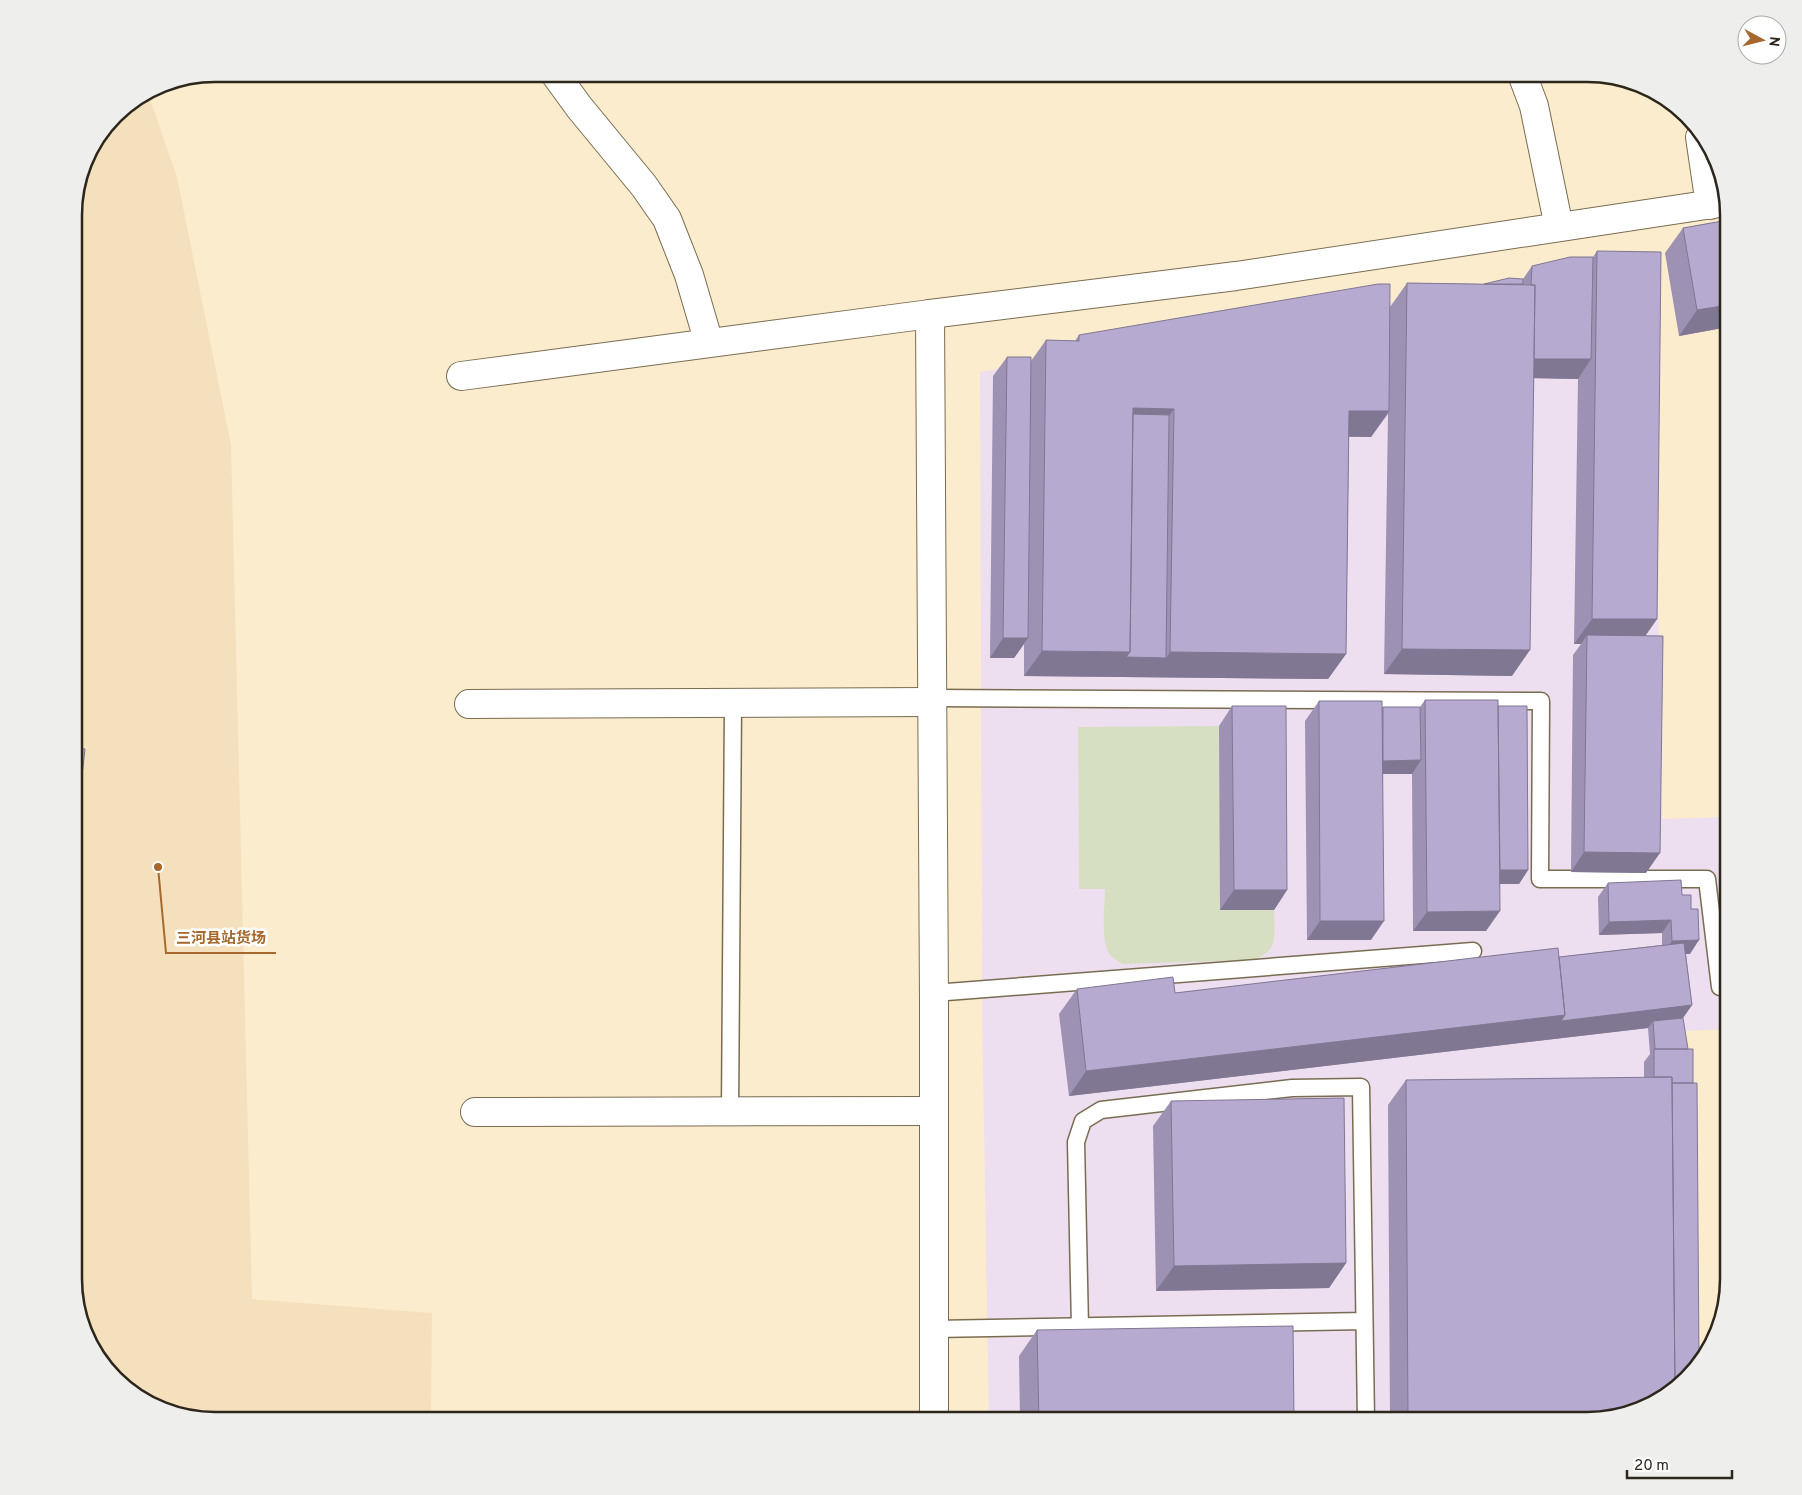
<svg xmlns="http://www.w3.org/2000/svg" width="1802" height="1495" font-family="Overpass,'Noto Sans SC',sans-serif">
  <rect width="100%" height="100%" fill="#fcecce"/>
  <path fill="#f4e0bd" d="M148,93L177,177L231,445L252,1299L432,1313L431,1421H215L162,1411L122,1386L88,1342L74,1288V206L88,153L122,109Z"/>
  <path fill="#eddef0" d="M1652,259L1662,819L1728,817V1029L1685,1031L1641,1410L1586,1421H989L982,1009L980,372Z"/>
  <path fill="#d7dfc2" d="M1219,726L1221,910H1274C1274,933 1280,951 1253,960L1123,964C1119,961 1113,959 1110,955C1100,941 1105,906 1105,889H1079L1078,727Z"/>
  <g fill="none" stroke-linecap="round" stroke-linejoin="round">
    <g stroke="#7a6c51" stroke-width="19">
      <path id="service" d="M932,698L1541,701L1540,879H1707L1720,987
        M934,993L1473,951
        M730,1112L733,703
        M1080,1327L1076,1142L1083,1121L1101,1110L1292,1088L1361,1087L1366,1421
        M934,1329L1364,1321"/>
    </g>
    <g stroke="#7a6c51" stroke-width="30">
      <path id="minor" d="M555,74L579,107L644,186L667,219L689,275L709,343
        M1522,74L1534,106L1559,227
        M1700,137L1710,205
        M461,376L930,314
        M469,704L932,702
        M475,1112L934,1111"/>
    </g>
    <g stroke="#7a6c51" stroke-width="30">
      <path id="tertiary" d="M934,1421V1002L930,314L1236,276L1726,202"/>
    </g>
    <use href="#service" stroke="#fff" stroke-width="16"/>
    <use href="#minor" stroke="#fff" stroke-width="28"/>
    <use href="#tertiary" stroke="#fff" stroke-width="28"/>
  </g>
  <path fill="#9d92b3" d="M1728,220V327L1679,336L1665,253L1683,228Z
    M1597,251L1657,619L1645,636L1646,873L1571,872L1573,655L1581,644H1574L1578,379L1534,378L1512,676L1384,674L1388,414L1371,437H1349L1346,654L1328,679L1024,676V644L1014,658H990L993,376L1007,357L1031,361L1046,340L1075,341L1079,335L1390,307L1407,283L1484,284L1523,279L1532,266L1593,257Z
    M1425,700L1498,706L1528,870L1519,884H1500L1486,931H1413L1412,774H1383L1371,940H1307L1305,721L1319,701L1383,707H1420Z
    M1232,706L1287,890L1274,910H1220L1219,726Z
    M1608,883L1682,895L1690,954H1686L1692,1005L1683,1018L1586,1421H1390L1388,1105L1406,1080L1644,1078V1062L1650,1054L1648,1028L1069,1096L1059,1014L1077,989L1175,993L1559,957L1662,945V933L1599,935L1598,897Z
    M1171,1101L1346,1263L1329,1288L1156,1291L1153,1126Z
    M1037,1330L1294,1421H1020L1019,1356Z"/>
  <path fill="#807792" d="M1728,305V327L1679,336L1697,310Z
    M1530,359H1591L1578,379L1517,378Z
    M1133,408L1174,409L1156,434L1129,414Z
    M1349,411H1389L1371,437L1331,436Z
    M1592,619H1657L1639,645L1587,635L1581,644H1574Z
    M1003,638H1028L1014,658H990Z
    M1402,649L1530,650L1512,676L1384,674Z
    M1042,651L1130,652L1166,658L1170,652L1346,654L1328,679L1024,676Z
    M1421,760L1412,774H1369L1379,761Z
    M1584,852L1660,853L1646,873L1571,872Z
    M1495,870H1528L1519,884H1486Z
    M1234,890H1287L1274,910H1220Z
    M1500,911L1486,931H1413L1427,912Z
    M1671,920L1662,933L1599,935L1609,922Z
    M1320,921H1384L1371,940H1307Z
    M1699,940L1690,954H1663L1672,941Z
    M1692,1005L1678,1025L1653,1021L1648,1028L1069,1096L1086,1071L1565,1015Z
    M1346,1263L1329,1288L1156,1291L1174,1266Z"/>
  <path fill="#b7aad0" stroke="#807792" d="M1728,220V305L1697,310L1683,228Z
    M1597,251L1661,252L1657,619H1592Z
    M1570,257H1593L1591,359H1534L1535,285H1531L1532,266Z
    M1509,278L1523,279V284H1484Z
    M1407,283L1535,285L1530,650L1402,649Z
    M1378,284H1390L1389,411H1349L1346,654L1170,652L1174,409L1133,408L1130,652L1042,651L1046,340L1079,341V335Z
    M1007,357H1031L1028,638H1003Z
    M1133,414L1169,415L1166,658L1126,657L1130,652Z
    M1587,635L1663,636L1660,853L1584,852Z
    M1425,700H1498L1500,911L1427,912Z
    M1319,701H1382L1384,921H1320Z
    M1232,706H1286L1287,890H1234Z
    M1498,706H1527L1528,870H1500Z
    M1383,707H1420L1421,760L1383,761Z
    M74,748L85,749L74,848Z
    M1681,880L1682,895H1691V909H1698L1699,940L1672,941L1671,920L1609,922L1608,883Z
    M1684,943L1692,1005L1561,1021L1565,1015L1559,957Z
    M1558,948L1565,1015L1086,1071L1077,989L1173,977L1175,993Z
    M1683,1018L1688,1049H1655L1653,1021Z
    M1654,1049H1693V1083H1672V1077H1654Z
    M1672,1077L1675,1386L1641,1410L1586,1421H1408L1406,1080Z
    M1672,1083H1697L1699,1363L1693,1373L1675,1386Z
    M1344,1098L1346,1263L1174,1266L1171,1101Z
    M1293,1326L1294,1421H1039L1037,1330Z"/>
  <path d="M0 0H1802V1495H0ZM215 82H1587A133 133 0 0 1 1720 215V1279A133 133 0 0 1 1587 1412H215A133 133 0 0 1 82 1279V215A133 133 0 0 1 215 82Z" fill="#eeeeed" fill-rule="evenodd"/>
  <path fill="none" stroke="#2c261b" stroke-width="2.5" d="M215 82H1587A133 133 0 0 1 1720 215V1279A133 133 0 0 1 1587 1412H215A133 133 0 0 1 82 1279V215A133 133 0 0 1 215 82Z"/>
  <path fill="none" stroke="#a6682d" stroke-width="2" d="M158 867L166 953H276"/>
  <circle fill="#a6682d" stroke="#fff" stroke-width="2" cx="158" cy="867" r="5"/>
  <g font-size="15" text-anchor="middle" font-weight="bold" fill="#a6682d" stroke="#fff" stroke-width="5" stroke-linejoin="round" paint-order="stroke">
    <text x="221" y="943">三河县站货场</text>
  </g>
  <g transform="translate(1762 40) rotate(97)"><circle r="24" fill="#ffffff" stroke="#aba8a4"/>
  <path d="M0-4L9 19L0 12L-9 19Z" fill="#a6682d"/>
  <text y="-8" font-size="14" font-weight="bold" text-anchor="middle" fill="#2c261b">N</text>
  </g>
  <path d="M1627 1470v8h105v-8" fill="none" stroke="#2c261b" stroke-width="2.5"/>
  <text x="1634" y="1470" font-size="15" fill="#2c261b" stroke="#ffffff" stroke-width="4" paint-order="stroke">20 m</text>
</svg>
